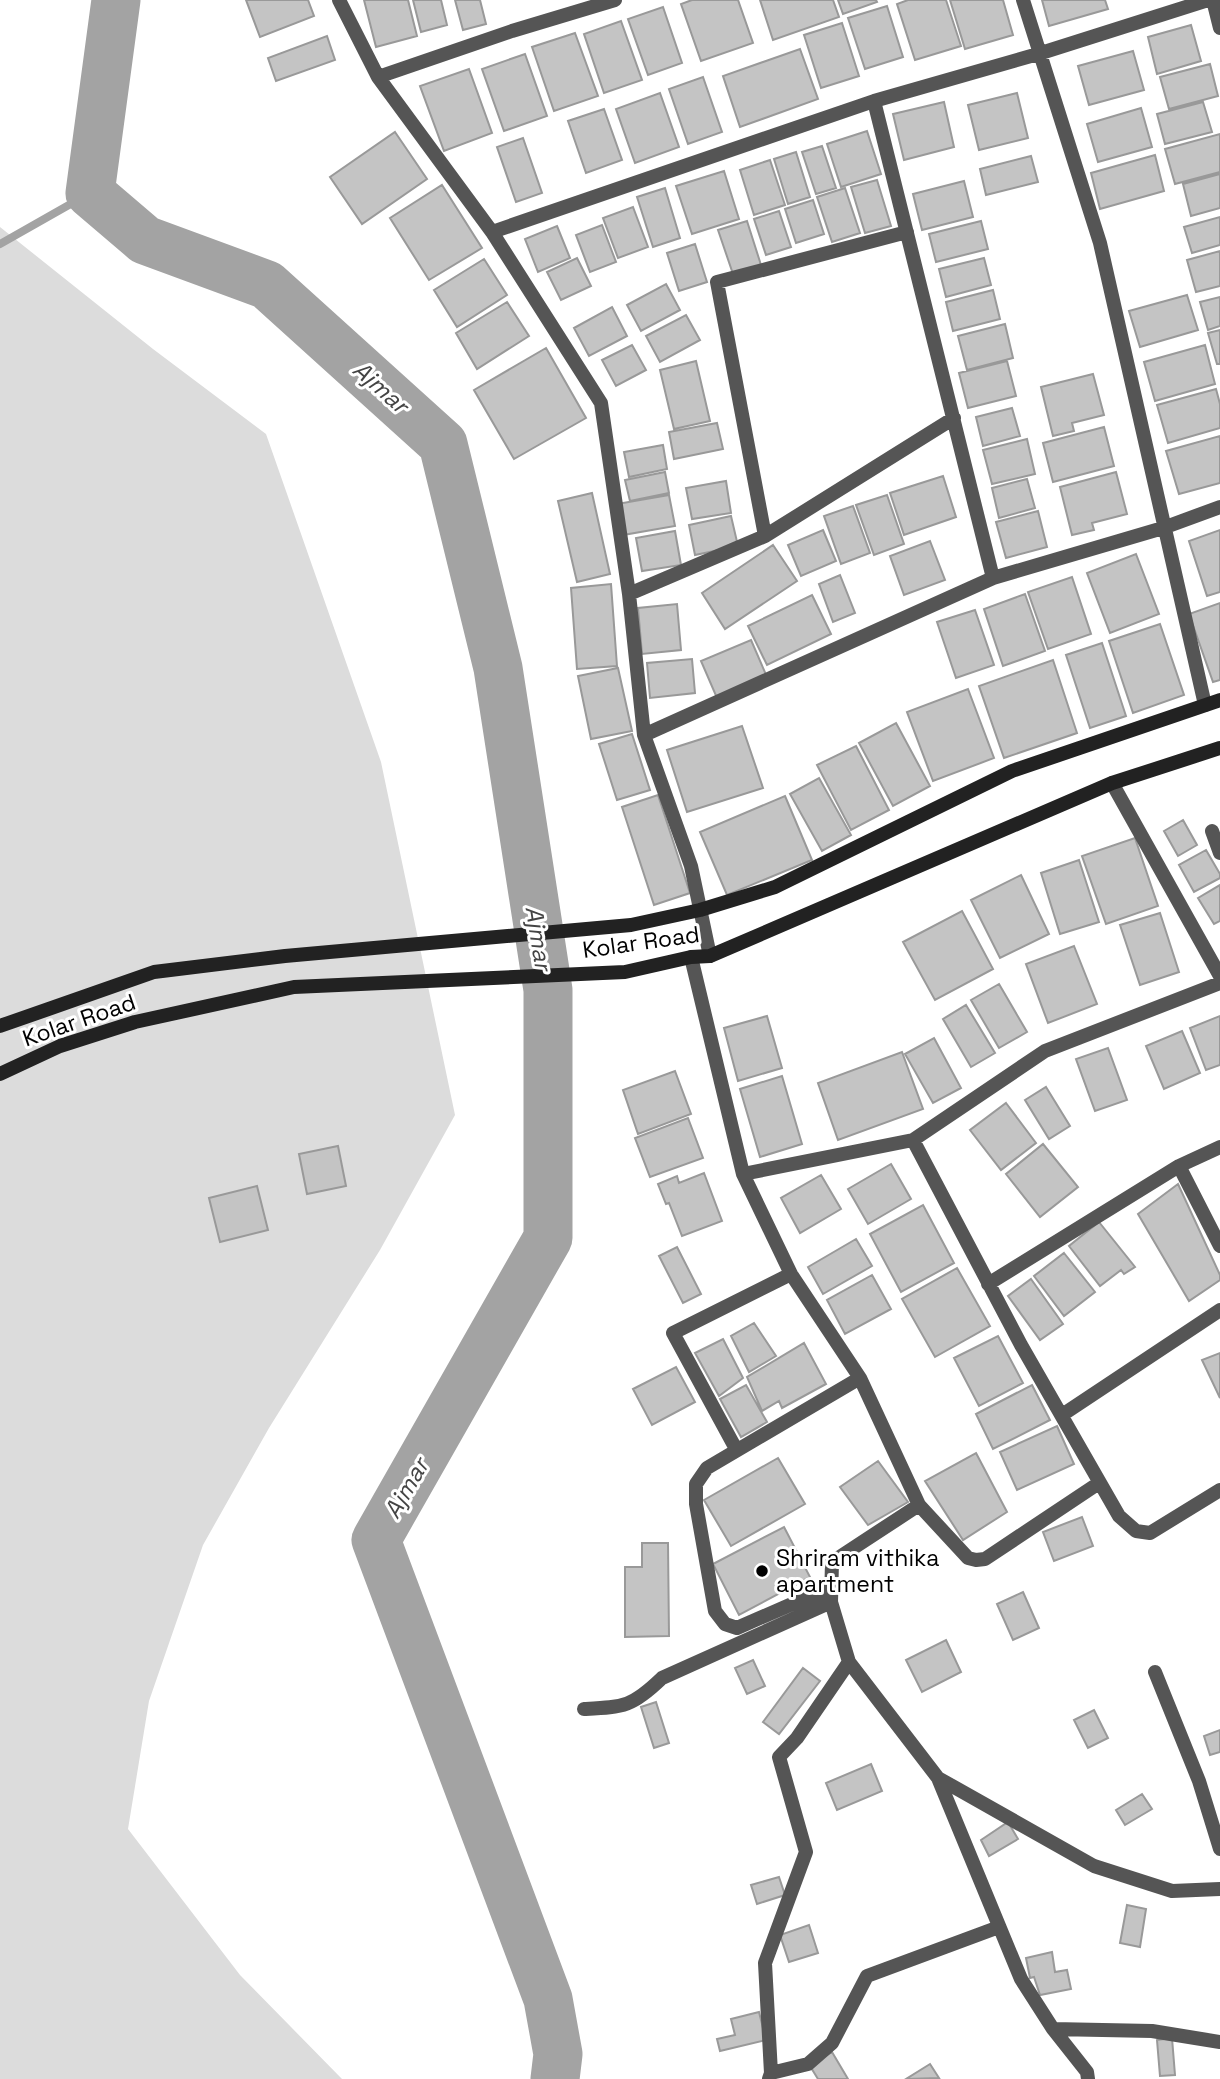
<svg xmlns="http://www.w3.org/2000/svg" width="1220" height="2079" font-family="'Space Grotesk',sans-serif">
  <rect width="100%" height="100%" fill="#fff"/>
  <path fill="#dcdcdc" d="M0,227L153,349L266,434L381,762L455,1115L380,1250L269,1428L203,1545L149,1701L128,1829L240,1975L342,2079H0Z"/>
  <g fill="none" stroke-linecap="round" stroke-linejoin="round">
    <path stroke="#a3a3a3" stroke-width="8" d="M0,244L90,193"/>
    <path stroke="#a3a3a3" stroke-width="49" d="M116,0L90,193L145,240L267,285L443,444L498,668L548,990V1238L376,1540L548,1999L558,2054L555,2079"/>
  </g>
  <path fill="#c4c4c4" stroke="#999" stroke-width="2" d="M246,0H308L314,16L260,37Z
    M364,0H408L417,36L376,47Z
    M413,0H441L447,25L421,32Z
    M455,0H480L486,24L463,30Z
    M692,0H738L753,43L701,61L681,4Z
    M760,0H833L839,17L773,40Z
    M838,0H876L877,2L843,14Z
    M908,0H946L961,46L915,60L897,4Z
    M950,0H1003L1013,35L965,49Z
    M1042,0H1105L1108,9L1049,26Z
    M887,6L903,57L865,69L848,18Z
    M663,7L682,63L648,75L628,19Z
    M621,21L642,80L604,93L584,34Z
    M842,23L859,76L821,88L804,35Z
    M1191,25L1201,61L1157,74L1148,37Z
    M575,33L598,96L554,111L532,47Z
    M327,36L335,60L276,81L268,58Z
    M800,49L818,99L740,127L723,76Z
    M1133,51L1144,90L1089,105L1078,66Z
    M525,54L547,116L504,131L482,69Z
    M1210,64L1218,96L1169,109L1160,77Z
    M469,69L492,133L444,151L420,86Z
    M703,77L722,132L688,144L669,89Z
    M660,93L679,147L635,163L616,109Z
    M1017,93L1028,138L979,150L968,105Z
    M944,102L954,147L904,160L893,114Z
    M1203,102L1212,132L1165,144L1157,114Z
    M1141,108L1152,147L1098,162L1087,124Z
    M604,109L622,160L586,173L568,121Z
    M867,131L881,174L841,187L827,144Z
    M395,132L427,179L362,224L330,177Z
    M1220,134V172L1175,184L1165,149Z
    M523,138L542,193L516,202L497,147Z
    M822,146L836,188L816,194L802,152Z
    M796,152L810,197L788,204L774,159Z
    M1155,155L1164,191L1100,209L1091,173Z
    M1031,156L1038,182L986,195L980,169Z
    M770,160L785,205L754,215L740,170Z
    M724,171L739,219L692,234L676,186Z
    M1220,174V208L1191,216L1183,184Z
    M877,180L891,226L865,233L851,187Z
    M964,181L973,217L922,230L913,194Z
    M442,185L482,248L429,280L390,218Z
    M665,188L680,238L653,247L637,197Z
    M845,188L860,233L832,242L817,197Z
    M813,200L824,234L796,243L785,209Z
    M633,207L648,247L618,258L603,218Z
    M779,211L791,247L766,255L754,219Z
    M1220,217V245L1192,253L1184,227Z
    M747,221L761,265L733,274L718,230Z
    M981,221L988,249L936,262L929,234Z
    M602,225L616,262L590,272L576,235Z
    M557,226L570,258L538,272L525,239Z
    M695,244L707,282L679,291L667,253Z
    M1220,251V286L1196,292L1187,260Z
    M577,258L591,286L561,300L547,272Z
    M984,258L991,285L946,297L939,269Z
    M484,259L507,295L457,327L434,290Z
    M666,284L680,310L641,331L627,305Z
    M993,290L1000,319L953,331L946,302Z
    M1187,295L1198,330L1140,347L1129,311Z
    M1220,297V326L1208,330L1200,302Z
    M507,302L529,336L477,369L456,333Z
    M612,307L627,336L589,356L574,328Z
    M686,315L700,340L660,362L646,336Z
    M1005,324L1013,358L967,370L958,336Z
    M1220,330V364H1217L1208,333Z
    M632,345L646,370L616,386L602,360Z
    M1205,345L1215,384L1155,401L1144,362Z
    M546,348L586,418L514,459L474,390Z
    M696,361L710,421L674,429L660,370Z
    M1007,361L1016,396L968,408L959,373Z
    M1093,374L1104,415L1072,423L1074,431L1053,436L1041,387Z
    M1216,389L1220,404V428L1168,443L1157,405Z
    M1012,408L1020,436L983,446L976,417Z
    M717,423L723,449L674,459L669,432Z
    M1104,427L1114,466L1053,482L1043,443Z
    M1220,436V483L1179,494L1166,451Z
    M1027,439L1035,474L992,484L983,450Z
    M663,445L667,469L629,477L624,452Z
    M665,472L669,493L630,501L625,480Z
    M1116,472L1127,514L1092,523L1094,530L1072,535L1060,487Z
    M943,476L956,517L904,535L890,493Z
    M1027,479L1035,508L999,518L992,488Z
    M726,481L731,513L692,519L686,488Z
    M592,493L610,574L577,582L558,501Z
    M669,495L675,526L623,535L617,504Z
    M887,495L904,544L874,555L856,505Z
    M853,506L870,553L841,564L824,516Z
    M1038,511L1047,547L1006,558L996,522Z
    M731,516L738,546L695,555L689,525Z
    M823,530L836,561L801,576L788,545Z
    M1220,530V592L1207,596L1189,541Z
    M675,531L681,565L642,571L636,538Z
    M930,541L945,580L904,595L890,556Z
    M773,545L797,581L725,629L702,593Z
    M1136,554L1159,614L1110,633L1087,573Z
    M840,575L855,613L833,622L819,584Z
    M1072,577L1091,634L1048,649L1028,592Z
    M611,584L617,666L577,669L571,588Z
    M1025,594L1045,651L1003,666L984,609Z
    M812,595L831,634L767,665L748,626Z
    M1220,603V680L1213,682L1189,614Z
    M677,604L681,650L642,654L638,608Z
    M975,610L994,665L956,678L937,622Z
    M1160,624L1184,695L1133,713L1109,641Z
    M751,640L767,677L717,698L701,661Z
    M1102,643L1126,716L1090,728L1066,655Z
    M692,659L695,693L650,698L647,663Z
    M1053,660L1077,733L1004,758L979,686Z
    M618,668L632,731L591,739L578,676Z
    M968,689L994,758L933,781L907,712Z
    M896,723L930,786L893,806L859,743Z
    M742,726L763,788L687,812L667,750Z
    M632,734L650,790L617,800L599,744Z
    M856,746L889,810L851,830L817,765Z
    M819,778L851,835L822,851L790,794Z
    M658,795L690,893L654,905L622,807Z
    M785,796L812,860L727,895L700,832Z
    M1183,820L1197,845L1178,856L1164,831Z
    M1135,838L1158,906L1106,924L1082,856Z
    M1206,850L1220,874V878L1194,892L1179,865Z
    M1079,860L1099,922L1060,934L1041,873Z
    M1021,875L1049,934L1000,958L971,900Z
    M1220,885V921L1214,924L1198,898Z
    M962,911L993,969L935,1000L903,942Z
    M1160,913L1179,972L1140,985L1120,925Z
    M1074,946L1097,1004L1048,1023L1026,964Z
    M999,984L1027,1032L999,1048L971,1000Z
    M966,1005L995,1053L971,1067L943,1019Z
    M767,1016L782,1068L738,1081L724,1028Z
    M1220,1016V1065L1206,1070L1190,1028Z
    M1182,1031L1200,1073L1164,1089L1146,1046Z
    M934,1038L961,1088L933,1103L905,1054Z
    M1108,1048L1127,1100L1095,1111L1076,1059Z
    M902,1052L923,1109L838,1140L818,1083Z
    M675,1071L691,1114L638,1134L623,1090Z
    M782,1076L802,1144L760,1157L740,1089Z
    M1046,1087L1070,1126L1049,1139L1025,1100Z
    M1006,1103L1036,1143L1001,1170L970,1130Z
    M688,1118L703,1158L650,1177L635,1138Z
    M1043,1144L1078,1187L1040,1217L1006,1174Z
    M338,1146L346,1186L307,1194L299,1154Z
    M891,1164L911,1199L868,1224L848,1189Z
    M704,1173L722,1221L682,1236L669,1203L666,1204L658,1184L677,1176L679,1183Z
    M821,1175L841,1209L800,1233L781,1198Z
    M1178,1184L1220,1275V1280L1189,1301L1138,1214Z
    M257,1186L268,1230L220,1242L209,1198Z
    M923,1205L954,1263L901,1292L870,1234Z
    M1099,1222L1135,1267L1124,1274L1121,1270L1100,1286L1069,1246Z
    M856,1239L872,1266L823,1294L808,1267Z
    M677,1247L701,1294L683,1303L659,1256Z
    M1064,1253L1095,1292L1064,1316L1034,1276Z
    M957,1268L990,1326L935,1357L902,1299Z
    M872,1275L891,1309L845,1334L827,1300Z
    M1031,1279L1063,1324L1040,1340L1008,1296Z
    M754,1323L776,1356L749,1372L731,1336Z
    M998,1336L1023,1383L979,1406L954,1358Z
    M723,1339L743,1378L719,1396L695,1353Z
    M804,1343L826,1384L782,1408L779,1401L762,1411L747,1377Z
    M1220,1353V1398L1202,1360Z
    M676,1367L695,1402L652,1425L633,1389Z
    M746,1385L767,1422L741,1437L720,1399Z
    M1032,1385L1050,1420L993,1449L976,1414Z
    M1057,1426L1074,1464L1017,1490L1000,1452Z
    M976,1453L1007,1512L963,1540L925,1481Z
    M778,1458L805,1504L731,1546L704,1500Z
    M878,1461L908,1502L868,1525L840,1487Z
    M1082,1517L1093,1546L1054,1561L1043,1532Z
    M784,1527L810,1577L739,1615L713,1564Z
    M642,1543H668L669,1636L625,1637V1567H642Z
    M1023,1592L1039,1628L1013,1640L997,1604Z
    M946,1640L961,1672L922,1692L906,1660Z
    M753,1660L765,1686L747,1694L735,1668Z
    M803,1668L820,1681L779,1734L763,1722Z
    M656,1702L669,1743L654,1748L641,1707Z
    M1094,1710L1108,1738L1088,1748L1074,1720Z
    M1220,1730V1752L1210,1755L1204,1736Z
    M871,1764L882,1791L837,1810L826,1783Z
    M1142,1794L1152,1809L1125,1825L1116,1810Z
    M1008,1822L1018,1839L989,1856L981,1840Z
    M779,1877L785,1895L757,1904L751,1885Z
    M1127,1905L1146,1909L1140,1947L1120,1943Z
    M809,1925L818,1953L789,1962L780,1935Z
    M1052,1952L1055,1972L1067,1970L1071,1989L1040,1995L1034,1977L1030,1978L1026,1958Z
    M759,2012L766,2040L720,2051L717,2039L735,2035L731,2019Z
    M1172,2038L1175,2075L1160,2076L1157,2040Z
    M832,2052L848,2079H818L810,2066Z
    M930,2064L939,2078L906,2079Z"/>
  <g fill="none" stroke-linecap="round" stroke-linejoin="round">
    <path stroke="#555" stroke-width="14" d="M339,0L378,77L492,232L601,403L629,594L644,735L691,866L710,956
      M1023,0L1100,243L1205,705
      M1213,0L1220,28
      M378,77L512,31L615,0
      M874,101L993,578
      M492,232L874,101L1038,54L1208,0
      M765,536L717,282L907,232
      M629,594L765,536L954,418
      M644,735L993,578L1163,528L1220,507
      M1112,783L1220,976
      M1212,831L1220,853
      M691,957L743,1174L791,1274L860,1378L919,1505L968,1558L976,1560L985,1559L1099,1483
      M913,1140L1021,1345L1119,1516L1136,1531L1150,1533L1220,1490
      M1179,1166L1220,1246
      M743,1174L913,1140L1045,1051L1220,983
      M988,1284L1179,1166L1220,1147
      M1062,1415L1220,1310
      M736,1449L673,1333L791,1274
      M919,1505L832,1562L831,1602L849,1662L938,1778L1094,1866L1172,1891L1220,1889
      M831,1587L737,1628L725,1624L715,1611L696,1504V1484L707,1468L860,1378
      M1155,1672L1199,1781L1220,1849
      M584,1709C624,1707 632,1707 662,1678L831,1602
      M938,1778L1021,1979L1053,2029L1087,2072L1088,2079
      M1053,2029L1152,2031L1220,2042
      M771,2073L808,2064L832,2043L867,1976L999,1927
      M769,2079L771,2073L765,1963L806,1852L779,1757L797,1738L849,1662"/>
    <path stroke="#222" stroke-width="14" d="M0,1026L154,972L285,956L631,925L700,910L775,887L1012,771L1220,700
      M0,1074L60,1046L135,1022L294,987L625,972L691,957L710,956L1112,783L1220,748"/>
  </g>
  <circle fill="#000" stroke="#fff" stroke-width="2.5" cx="762" cy="1571" r="7"/>
  <g text-anchor="middle" dominant-baseline="central" stroke-width="6" stroke-linejoin="round" paint-order="stroke">
    <g font-size="23" fill="#000" stroke="#fff">
      <text transform="translate(641 942) rotate(-8)">Kolar Road</text>
      <text transform="translate(79 1020) rotate(-19)">Kolar Road</text>
    </g>
    <g font-size="23" fill="#000" stroke="#fff" text-anchor="start">
      <text x="776" y="1558">Shriram vithika<tspan x="776" dy="26">apartment</tspan></text>
    </g>
    <g font-size="24" font-style="italic" fill="#444" stroke="#fff">
      <text transform="translate(381 387) rotate(42)">Ajmar</text>
      <text transform="translate(539 938) rotate(81)">Ajmar</text>
      <text transform="translate(406 1488) rotate(-60)">Ajmar</text>
    </g>
  </g>
</svg>
